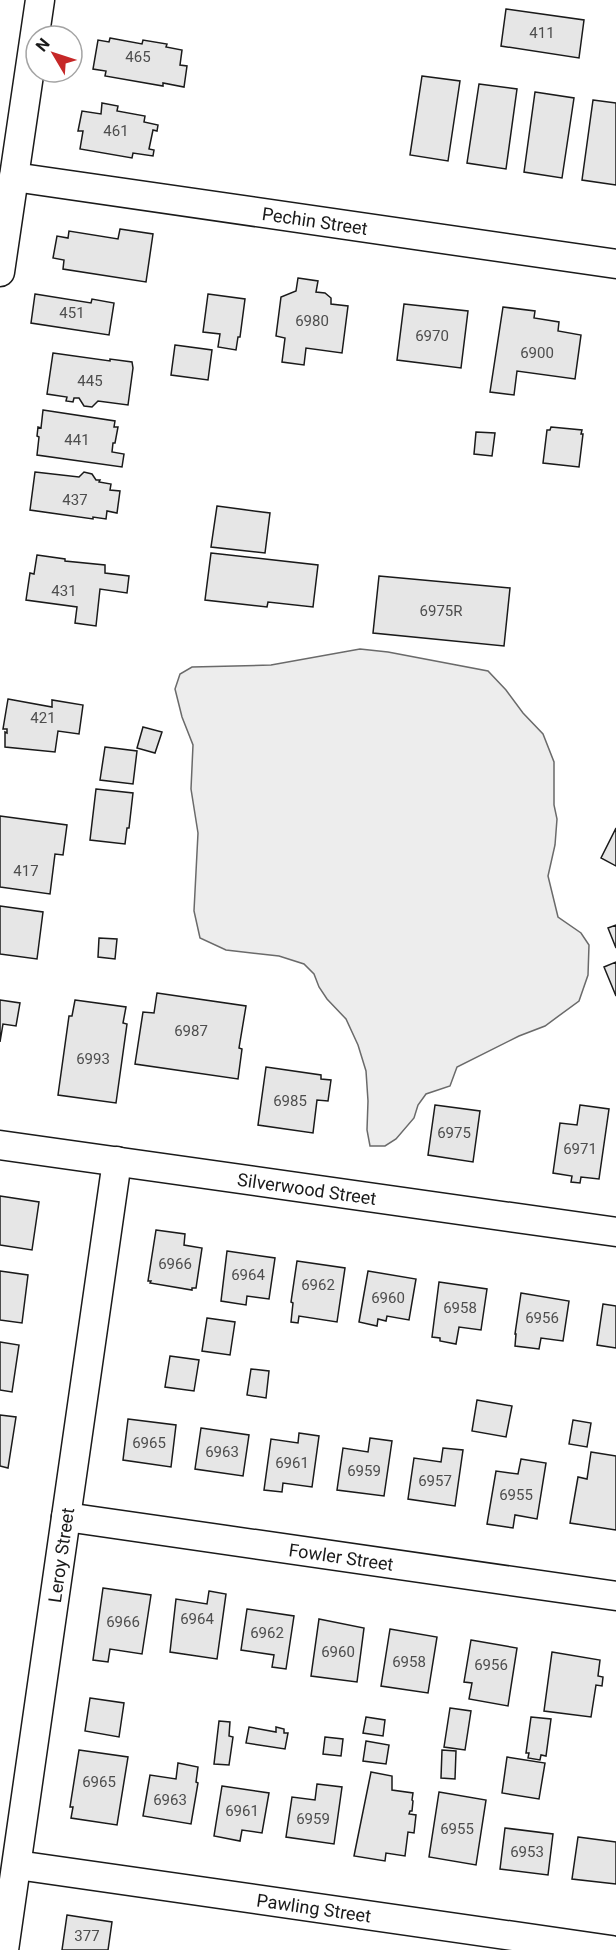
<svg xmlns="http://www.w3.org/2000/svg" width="616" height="1950" font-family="Roboto,sans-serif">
  <rect width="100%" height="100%" fill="#fff"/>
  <path fill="#ededed" stroke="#6a6a6a" stroke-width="1.5" d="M360,649L388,652L488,671L506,690L523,713L543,734L554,762V805L557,819L555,845L548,876L558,917L581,933L589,945L588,975L579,1001L545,1026L519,1036L457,1067L450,1086L426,1094L418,1105L414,1118L396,1139L385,1146H370L367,1130L368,1101L366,1071L358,1045L346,1019L327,999L319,987L314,974L304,964L279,956L226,950L200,938L194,911L198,833L191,789L193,745L182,717L175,689L180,674L192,667L271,665Z"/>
  <path fill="#e6e6e6" stroke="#1a1a1a" stroke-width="1.5" d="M506,9L584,20L579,58L501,46Z
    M110,38L142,44L143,40L167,44L166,47L182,50L180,65L187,66L184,87L163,83V86L105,76L106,71L93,69L98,40L109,42Z
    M422,76L460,81L448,161L410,155Z
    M479,84L517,89L506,169L467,163Z
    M535,92L574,98L562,178L524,172Z
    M593,100L616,103V185L582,180Z
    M102,103L118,106L117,111L145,116L144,122L158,125L157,131L153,130L149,149L154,150L153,156L133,153L132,158L80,149L83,131H78L82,111L101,114Z
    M120,229L153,234L146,282L63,269L64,260L53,258L57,236L68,238L69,231L118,239Z
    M298,278L318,281L316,292L325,293L331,298V304L348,306L342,353L306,348L304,365L282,362L285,338L276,336L281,297L296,291Z
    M35,294L91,303L92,299L114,303L109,335L31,323Z
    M208,294L245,299L240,337H238L236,350L218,347L220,334L203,332Z
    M404,304L468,311L461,368L397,360Z
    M503,307L535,311L534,318L559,322L558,331L581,335L575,379L517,371L514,395L490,392Z
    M175,345L212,350L208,380L171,375Z
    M53,353L110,361V359L132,362L133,368L128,405L98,401L92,407L84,406L79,398H74L73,402L66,401L67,397L47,394Z
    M43,410L115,421L114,427H118L115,443H113L112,452L124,454L122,467L37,455L39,437L37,436L38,427L41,428Z
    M551,427L582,430L581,434H583L579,467L543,463L547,430H550Z
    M476,432L495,433L492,456L474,454Z
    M35,472L79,477L84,472L92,474L96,480H100L99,482L111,484L110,490L120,491L117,513L107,511L106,519L93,517V519L30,510Z
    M217,506L270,513L265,553L211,547Z
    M211,553L318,565L313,607L268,602L267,607L205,600Z
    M37,555L65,559V561L105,565V573L129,576L127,593L100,589L96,626L75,623L77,607L26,600L30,573L34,574Z
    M379,576L510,588L504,646L373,633Z
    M8,699L52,707V700L83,705L79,734L58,731L55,752L5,747V732L7,733V729H3Z
    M143,727L162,732L155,753L137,748Z
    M105,747L137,751L133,784L100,780Z
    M96,789L133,793L129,828H127L125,844L90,840Z
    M0,816L67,825L63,855L55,854L50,894L0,887Z
    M616,828V866L601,858Z
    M0,906L43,912L37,959L0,954Z
    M616,925V948L608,928Z
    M99,938L117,939L115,959L98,957Z
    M616,962V996L604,967Z
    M157,993L246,1006L239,1048L242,1049L238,1079L135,1064L143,1012L154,1013Z
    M0,1000L20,1003L16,1026L3,1024L0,1042Z
    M75,1000L126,1007L123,1023L127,1024L116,1103L58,1095L69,1016H72Z
    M266,1067L321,1075V1079L331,1080L328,1101L317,1100L313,1133L258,1125Z
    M435,1105L480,1111L473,1162L428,1155Z
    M580,1105L609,1109L599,1179L581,1177L580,1183L571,1182L572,1176L553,1173L560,1123L577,1125Z
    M0,1196L39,1202L32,1250L0,1245Z
    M156,1230L185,1234L184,1245L202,1248L196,1288H192V1290L150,1283L151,1281H148Z
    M227,1251L275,1258L269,1299L247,1296L246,1305L221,1301Z
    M297,1261L345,1268L337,1322L299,1316L298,1323L291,1322L293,1303L291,1302Z
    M0,1271L28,1275L22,1323L0,1320Z
    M368,1271L416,1279L409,1320L387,1316L386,1321L378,1319L377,1326L359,1322Z
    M439,1282L487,1289L481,1330L459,1327L456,1344L440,1341V1338L432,1337Z
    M521,1293L569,1301L563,1341L541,1338L539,1349L515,1346L516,1334H515Z
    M603,1304L616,1306V1348L597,1345Z
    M207,1318L235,1322L230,1355L202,1351Z
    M0,1342L19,1345L12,1392L0,1390Z
    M170,1356L199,1360L194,1391L165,1387Z
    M251,1369L269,1371L266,1398L247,1395Z
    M477,1400L512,1406L506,1437L472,1431Z
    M0,1415L16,1417L8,1468L0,1466Z
    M128,1419L176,1425L171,1467L123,1460Z
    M573,1420L591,1423L587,1447L569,1444Z
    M201,1428L249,1435L243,1476L195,1469Z
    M299,1433L319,1436L312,1487L283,1483L282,1492L264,1490L271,1439L298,1443Z
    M370,1438L392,1441L384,1496L337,1490L343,1448L368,1452Z
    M443,1448L463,1450L455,1506L408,1499L414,1458L441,1462Z
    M591,1452L616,1456V1530L570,1523L578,1477L587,1479Z
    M521,1459L546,1463L537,1519L515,1515L513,1528L487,1524L496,1471L518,1474Z
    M103,1588L151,1595L142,1654L110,1649L108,1662L93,1660Z
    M209,1591L226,1594L217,1659L170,1652L176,1599L207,1604Z
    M247,1609L294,1616L286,1669L272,1667L274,1655L241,1650Z
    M319,1619L364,1628L357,1682L311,1676Z
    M390,1629L437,1637L428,1693L381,1686Z
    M471,1640L517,1648L508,1706L469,1699L472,1683L464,1682Z
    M552,1652L600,1660L598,1676L603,1677L602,1686L596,1685L591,1717L544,1711Z
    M90,1698L124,1703L119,1737L85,1731Z
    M450,1708L471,1711L465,1750L444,1747Z
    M366,1717L385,1720L383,1736L363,1733Z
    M531,1717L551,1719L546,1756L541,1755L540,1760L528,1758L529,1753H526Z
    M219,1721L230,1722L229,1736L233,1737L229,1765L214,1764Z
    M249,1727L276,1732V1727L284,1729V1733H288L285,1749L246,1743Z
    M325,1737L343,1739L341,1756L323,1754Z
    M366,1741L389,1745L386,1764L363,1761Z
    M79,1750L128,1757L117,1825L71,1818L73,1807H70Z
    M442,1750L456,1751L455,1779L441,1778Z
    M507,1757L545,1763L539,1799L502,1793Z
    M178,1763L198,1767L196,1782L198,1783L191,1824L143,1816L150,1775L176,1779Z
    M371,1772L392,1776V1790L413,1793L412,1800L413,1801L412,1811H410L409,1814L416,1815L414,1833L408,1832L405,1856L386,1853L385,1861L354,1856Z
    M317,1784L342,1787L334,1844L286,1837L292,1797L315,1800Z
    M222,1786L269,1793L262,1833L242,1830L240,1841L214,1836Z
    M439,1792L486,1800L476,1865L429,1857Z
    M505,1828L553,1834L548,1875L500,1869Z
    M578,1837L616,1842V1884L572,1879Z
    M67,1915L112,1922L108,1950H62Z"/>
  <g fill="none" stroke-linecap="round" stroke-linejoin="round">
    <g stroke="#1a1a1a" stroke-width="31">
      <g id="street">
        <path id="s1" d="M14,177L616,264"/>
        <path d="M0,272L40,0"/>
        <path id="s2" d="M0,1145L616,1232"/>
        <path id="s3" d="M66,1517L616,1596"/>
        <path id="s4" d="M17,1865L611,1950"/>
        <path id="s5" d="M4,1950L117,1161"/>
      </g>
    </g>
    <use href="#street" stroke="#fff" stroke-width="28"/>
  </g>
  <g text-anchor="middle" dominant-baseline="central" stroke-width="4.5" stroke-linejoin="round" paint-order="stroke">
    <g font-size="15" fill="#4d4d4d">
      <text x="542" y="33">411</text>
      <text x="138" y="57">465</text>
      <text x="116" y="131">461</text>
      <text x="72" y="313">451</text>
      <text x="312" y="321">6980</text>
      <text x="432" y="336">6970</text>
      <text x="537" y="353">6900</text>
      <text x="90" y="381">445</text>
      <text x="77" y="440">441</text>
      <text x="75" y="500">437</text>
      <text x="64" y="591">431</text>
      <text x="441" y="611">6975R</text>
      <text x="43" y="718">421</text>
      <text x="26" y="871">417</text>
      <text x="191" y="1031">6987</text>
      <text x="93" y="1059">6993</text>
      <text x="290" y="1101">6985</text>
      <text x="454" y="1133">6975</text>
      <text x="580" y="1149">6971</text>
      <text x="175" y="1264">6966</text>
      <text x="248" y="1275">6964</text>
      <text x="318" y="1285">6962</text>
      <text x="388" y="1298">6960</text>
      <text x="460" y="1308">6958</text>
      <text x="542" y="1318">6956</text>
      <text x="149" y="1443">6965</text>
      <text x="222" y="1452">6963</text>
      <text x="292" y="1463">6961</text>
      <text x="364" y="1471">6959</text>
      <text x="435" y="1481">6957</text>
      <text x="516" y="1495">6955</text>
      <text x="197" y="1619">6964</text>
      <text x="123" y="1622">6966</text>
      <text x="267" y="1633">6962</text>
      <text x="338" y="1652">6960</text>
      <text x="409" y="1662">6958</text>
      <text x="491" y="1665">6956</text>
      <text x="99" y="1782">6965</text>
      <text x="170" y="1800">6963</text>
      <text x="242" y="1811">6961</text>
      <text x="313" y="1819">6959</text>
      <text x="457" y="1829">6955</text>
      <text x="527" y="1852">6953</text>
      <text x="87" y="1936">377</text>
    </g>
    <g font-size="18" fill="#1a1a1a" stroke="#fff">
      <text stroke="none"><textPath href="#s1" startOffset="304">Pechin Street</textPath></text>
      <text stroke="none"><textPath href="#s2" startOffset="310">Silverwood Street</textPath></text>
      <text stroke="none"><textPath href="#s5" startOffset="399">Leroy Street</textPath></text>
      <text stroke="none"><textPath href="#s3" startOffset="278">Fowler Street</textPath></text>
      <text stroke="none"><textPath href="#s4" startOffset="300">Pawling Street</textPath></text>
    </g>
  </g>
  <g transform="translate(54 54) rotate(309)"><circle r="28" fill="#ffffff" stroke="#a3a3a3" stroke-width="1.5"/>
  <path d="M0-4.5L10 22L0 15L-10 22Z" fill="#c62828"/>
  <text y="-9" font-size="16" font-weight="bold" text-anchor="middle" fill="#1a1a1a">N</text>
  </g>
</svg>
